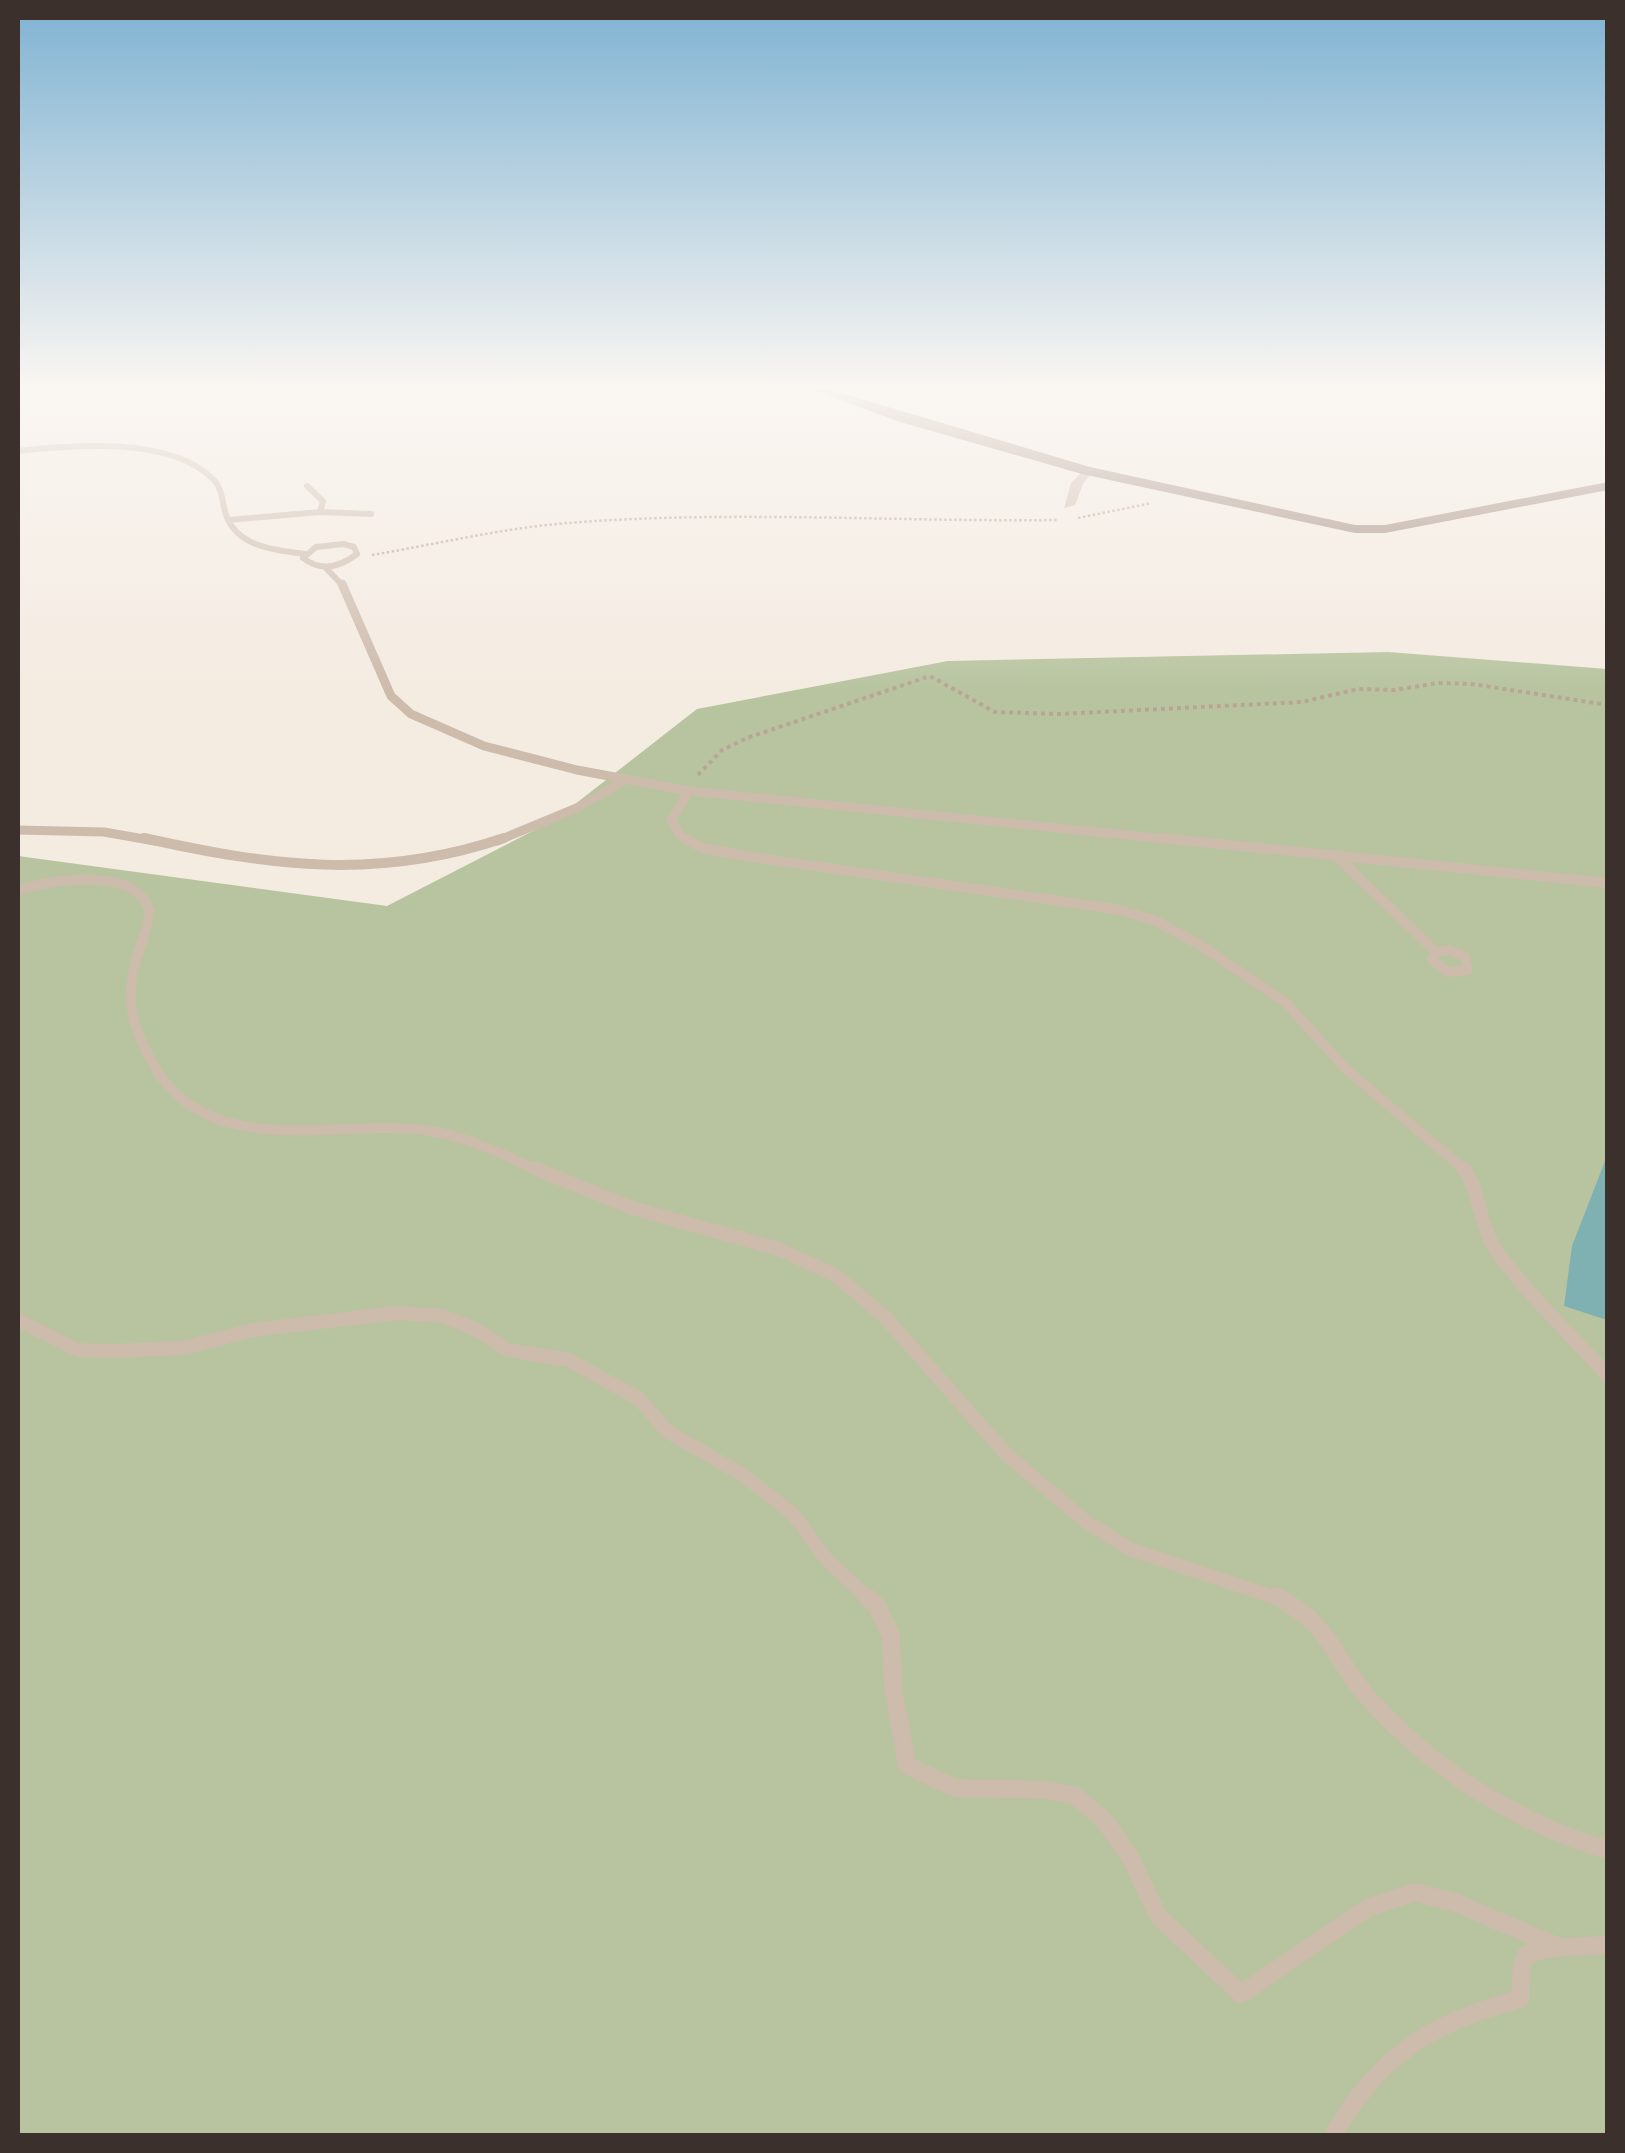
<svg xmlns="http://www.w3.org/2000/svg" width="1625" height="2153" font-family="Jost,sans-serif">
  <rect width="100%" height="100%" fill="#f4ebe1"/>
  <path fill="#b8c4a0" d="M1388,652L1607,669V2135L18,2136V856L387,906L556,819L697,709L948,661Z"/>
  <path fill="#7fb0b2" d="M1607,1156V1320L1564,1306L1572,1246Z"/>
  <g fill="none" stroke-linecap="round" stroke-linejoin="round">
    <path stroke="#b9a596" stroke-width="2.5" stroke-dasharray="2.5 2.5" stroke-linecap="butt" d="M1078,518L1151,503
      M372,555C437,544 503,528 568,523C731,510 894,522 1057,520"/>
    <path stroke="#b9a596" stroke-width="4" stroke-dasharray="4 4" stroke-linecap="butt" d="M698,775L722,750L747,738L930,676L995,712L1060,714L1302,702L1358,689L1394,690L1438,683L1472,684L1608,705"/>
    <path stroke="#cdbbac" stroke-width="6" d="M18,451C73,445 170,436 213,479C223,489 222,503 226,515C238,548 276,550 305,554
      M320,512L371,514
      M228,520L320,512L323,501L307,486
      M343,544L354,547L357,554C340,567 321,572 303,558L316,547Z
      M325,567L344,587"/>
    <path stroke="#cdbbac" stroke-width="9" d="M342,584L391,696L411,714L484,746L577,770L689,791L1186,841
      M689,791L671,820L680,836L689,841
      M18,830L104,832L155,841
      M497,841L579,807L623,781"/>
    <path stroke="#cdbbac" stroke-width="10" d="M144,838C270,866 377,881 504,838
      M684,838L703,848L745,856L1115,909L1154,920L1200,945L1285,1002L1346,1069L1466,1171
      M1161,838L1608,883
      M1334,854L1436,952
      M18,890C53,880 136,865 150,912C144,942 129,969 131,1001C132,1024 143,1046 154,1066C210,1162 335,1119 424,1130C464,1135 503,1154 539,1171
      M1449,950L1464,956L1468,970L1448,972L1432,960L1436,952Z"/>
    <path stroke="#cdbbac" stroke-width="14" d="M534,1168L632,1208L779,1249L835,1275L884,1316L1006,1454L1085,1521L1130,1549L1280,1599
      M1464,1168C1481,1195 1479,1227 1498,1253C1530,1297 1572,1336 1608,1376
      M18,1320L78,1350L114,1351L183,1348L253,1330L397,1313L443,1316L479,1331L508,1350L568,1360L638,1398L668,1432L743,1475L793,1514L826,1559L869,1599"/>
    <path stroke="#cdbbac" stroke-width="18" d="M866,1596L876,1605L891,1636L893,1688L907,1765L954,1788L1047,1790L1076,1796L1105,1821L1130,1857L1158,1916L1241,1994L1369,1907L1415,1892L1456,1903L1559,1947L1608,1945
      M1276,1596C1333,1626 1333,1659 1371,1701C1434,1770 1519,1825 1608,1850
      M1333,2136C1378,2055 1432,2022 1520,1999L1522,1966L1527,1954L1559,1947"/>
    <path fill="#cdbbac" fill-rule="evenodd" d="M1087,467L1093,471L1083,484L1075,505L1064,508L1071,483Z"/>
    <path fill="#a18a7d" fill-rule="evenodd" d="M814,390H831L1090,467L1355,525H1385L1608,482V490L1385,533H1355L1082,474L897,421Z"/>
  </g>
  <linearGradient id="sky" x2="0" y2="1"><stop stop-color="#7eb2d2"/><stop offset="0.56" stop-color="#faf6f2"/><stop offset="1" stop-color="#faf6f2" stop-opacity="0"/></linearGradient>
  <rect width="1625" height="691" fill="url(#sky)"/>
  <rect width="1625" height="2153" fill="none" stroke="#3b302b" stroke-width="40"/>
</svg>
